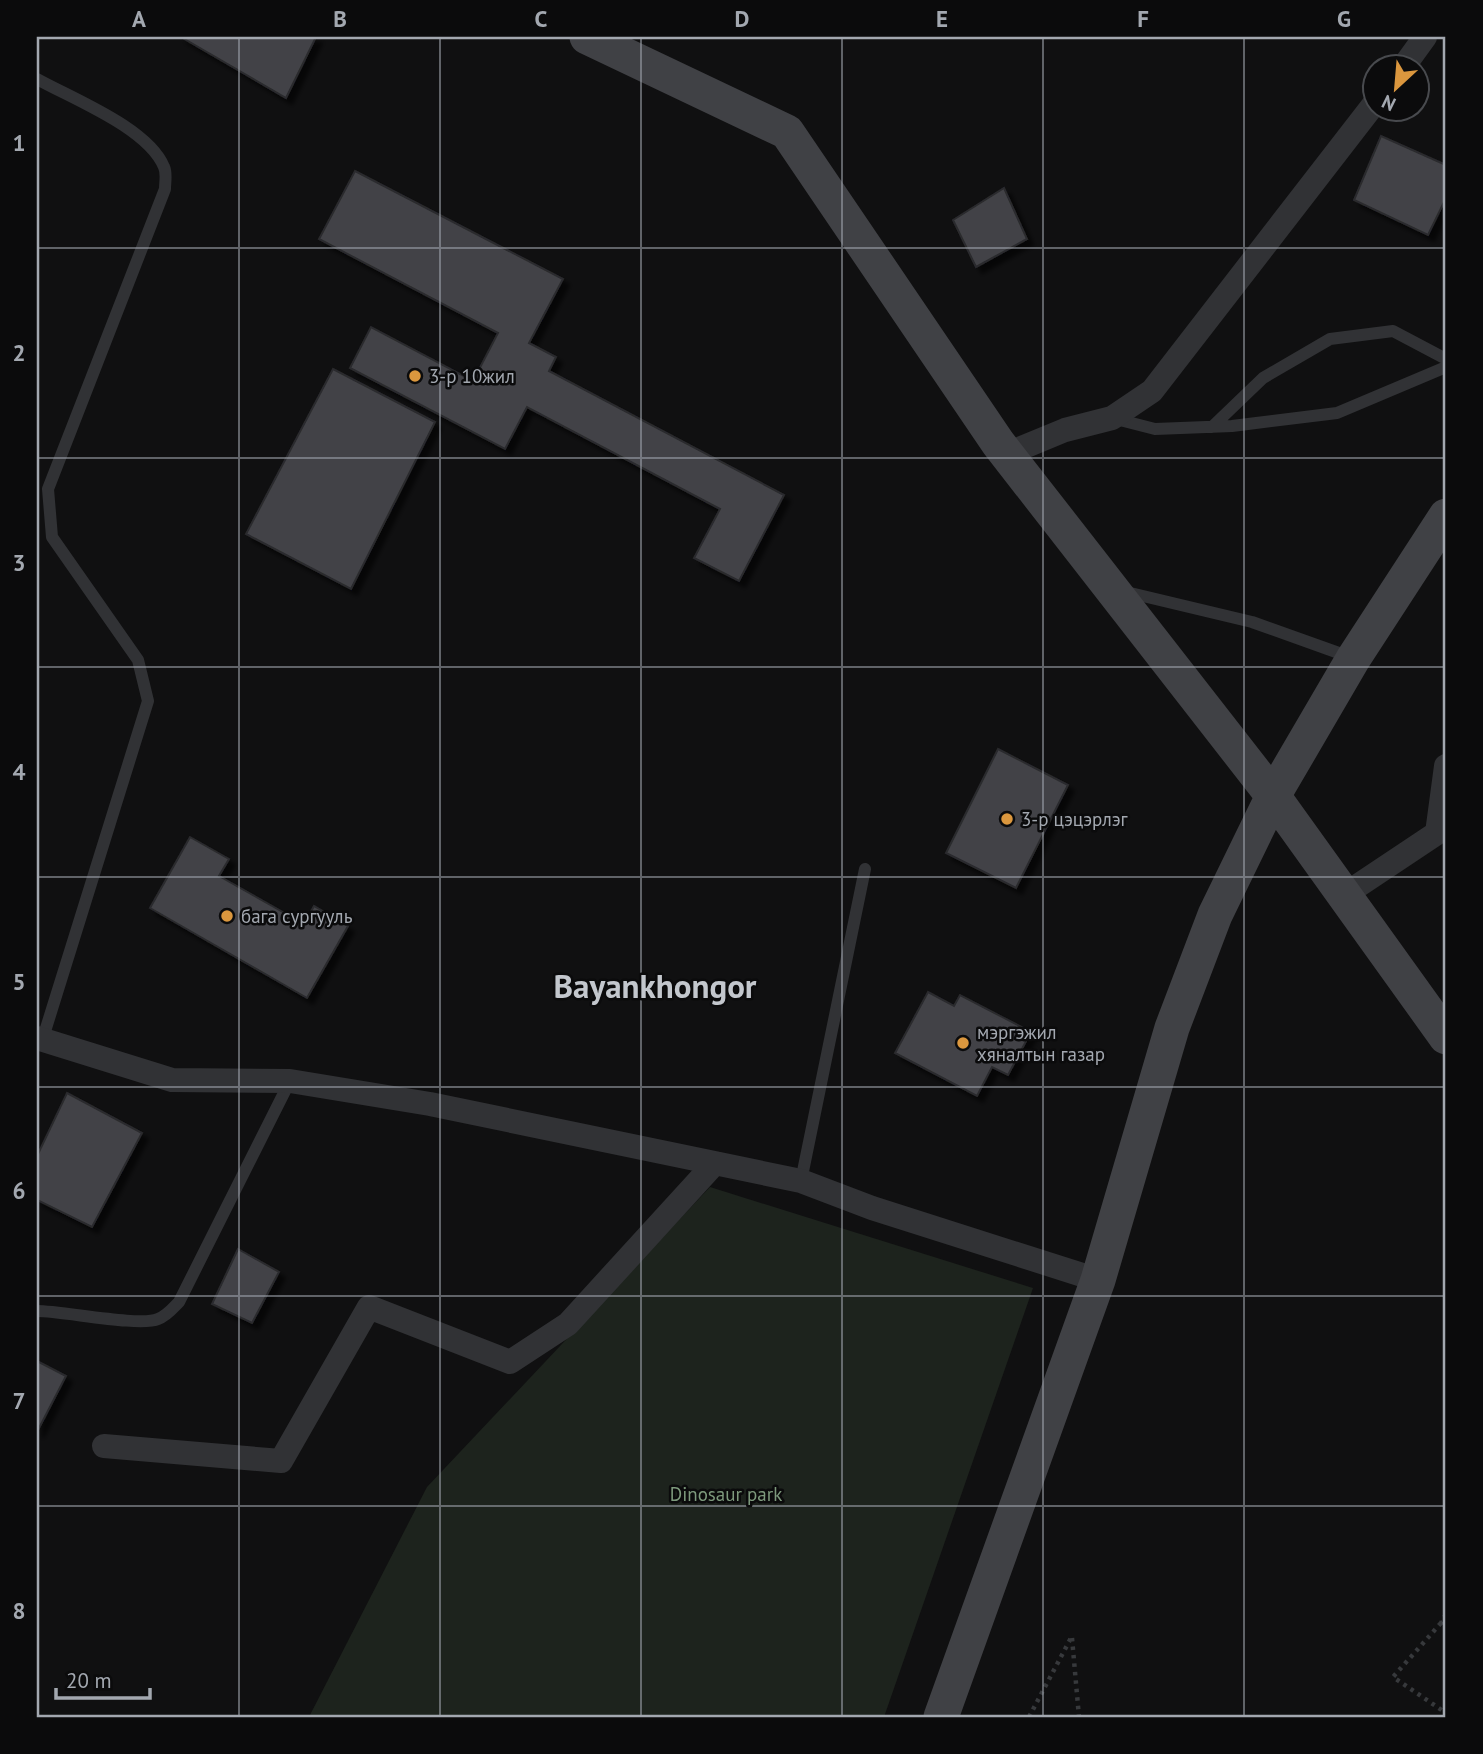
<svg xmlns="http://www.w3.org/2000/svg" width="1483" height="1754" font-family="'PT Sans',sans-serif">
  <defs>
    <filter id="shadow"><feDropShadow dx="6" dy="6" stdDeviation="2" flood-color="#0009"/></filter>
  </defs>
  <rect width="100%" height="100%" fill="#101011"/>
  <path fill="#1d231d" d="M710,1187L1033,1288L884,1717H309L427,1487Z"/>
  <path fill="#424346" stroke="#2a2a2d" stroke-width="2" filter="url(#shadow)" d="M181,37H316L286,98Z
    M1381,136L1446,165V198L1428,235L1354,200Z
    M355,171L563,279L529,343L556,357L549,371L784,495L739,581L694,558L720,509L527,407L505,449L350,368L371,327L473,381L498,333L319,239Z
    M1004,188L1027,239L976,267L953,220Z
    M333,369L435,422L351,589L246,534Z
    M998,749L1068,785L1016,888L946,853Z
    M190,837L229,859L219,876L304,924L314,906L348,926L307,998L150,908Z
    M928,992L954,1006L960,995L1031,1032L1008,1075L992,1067L977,1096L895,1053Z
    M67,1093L142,1133L92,1227L37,1200V1156Z
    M238,1249L279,1272L252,1323L212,1304Z
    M37,1361L66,1376L37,1432Z"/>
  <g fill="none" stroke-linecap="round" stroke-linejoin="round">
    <path stroke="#37393c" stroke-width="4.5" stroke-dasharray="3.5 5" stroke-linecap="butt" d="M1446,1614L1441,1623L1446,1621
      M1441,1623L1393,1677L1446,1713
      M1072,1638L1079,1717
      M1029,1717L1072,1636"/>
    <path stroke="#313235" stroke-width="12" d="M37,79C73,99 148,128 164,167C167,173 165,182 165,189L48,489L52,537L138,660L148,701L42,1041
      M1112,418L1155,429L1232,426L1337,413L1446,367
      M1212,427L1263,378L1330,339L1393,331L1446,359
      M1122,591L1252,622L1350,657
      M801,1181L865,869
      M37,1311C63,1311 140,1327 158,1319C167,1316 173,1308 179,1302L290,1081"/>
    <path stroke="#313235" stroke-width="24" d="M1404,66L1425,37
      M1007,454L1065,430L1112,418L1152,391L1374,104
      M1437,833L1446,766
      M1344,895L1446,827
      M37,1038L172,1080L290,1081L430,1104L801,1181L872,1208L1098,1280
      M104,1446L281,1461L369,1307L510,1362L568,1324L715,1163"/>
    <path stroke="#404145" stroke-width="35" d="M587,37L787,132L998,443L1273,796L1215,915L1172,1028L1098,1280L941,1717
      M1446,516L1353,659L1273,796L1446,1037"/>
  </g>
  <path fill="none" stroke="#a3a8b0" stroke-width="2" stroke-opacity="0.55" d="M239,37V1717M440,37V1717M641,37V1717M842,37V1717M1043,37V1717M1244,37V1717M37,248H1446M37,458H1446M37,667H1446M37,877H1446M37,1087H1446M37,1296H1446M37,1506H1446"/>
  <g fill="#db973e" stroke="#0b0b0c" stroke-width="2.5">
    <circle cx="415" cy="376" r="7"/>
    <circle cx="1007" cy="819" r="7"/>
    <circle cx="227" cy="916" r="7"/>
    <circle cx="963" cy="1043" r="7"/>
  </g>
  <g text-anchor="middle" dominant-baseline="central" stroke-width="5" stroke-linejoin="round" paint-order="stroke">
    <g font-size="19" fill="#a3a8b0" stroke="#0b0b0c" text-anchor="start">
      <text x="429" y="376">3-р 10жил</text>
      <text x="1021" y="819">3-р цэцэрлэг</text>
      <text x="241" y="916">бага сургууль</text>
      <text x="977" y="1032">мэргэжил<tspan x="977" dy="22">хяналтын газар</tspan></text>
    </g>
    <g font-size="19" fill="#7d997c" stroke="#0b0b0c">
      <text x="726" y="1494">Dinosaur park</text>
    </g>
    <g font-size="33" font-weight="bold" fill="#c3c7cd" stroke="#0b0b0c">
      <text x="655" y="985">Bayankhongor</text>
    </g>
  </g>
  <rect width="1483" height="1754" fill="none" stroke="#0b0b0c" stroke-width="77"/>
  <g transform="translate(1396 88) rotate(206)"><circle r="33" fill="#0b0b0c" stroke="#484a4e" stroke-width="2"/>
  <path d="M0-5L12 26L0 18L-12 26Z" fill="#db973e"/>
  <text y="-10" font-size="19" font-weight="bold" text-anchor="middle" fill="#a3a8b0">N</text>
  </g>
  <path d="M56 1688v10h94v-10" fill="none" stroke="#a3a8b0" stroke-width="3.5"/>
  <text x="66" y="1688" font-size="21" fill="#a3a8b0" stroke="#0b0b0c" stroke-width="5" paint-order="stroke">20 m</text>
  <rect x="38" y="38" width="1406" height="1678" fill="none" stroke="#a3a8b0" stroke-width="2.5"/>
  <g font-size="23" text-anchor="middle" font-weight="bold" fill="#a3a8b0">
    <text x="139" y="27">A</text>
    <text x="340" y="27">B</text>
    <text x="541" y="27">C</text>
    <text x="742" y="27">D</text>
    <text x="942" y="27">E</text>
    <text x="1143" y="27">F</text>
    <text x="1344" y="27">G</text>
    <text x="19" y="151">1</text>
    <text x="19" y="361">2</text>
    <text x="19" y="571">3</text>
    <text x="19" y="780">4</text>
    <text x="19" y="990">5</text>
    <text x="19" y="1199">6</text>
    <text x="19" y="1409">7</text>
    <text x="19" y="1619">8</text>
  </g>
</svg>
